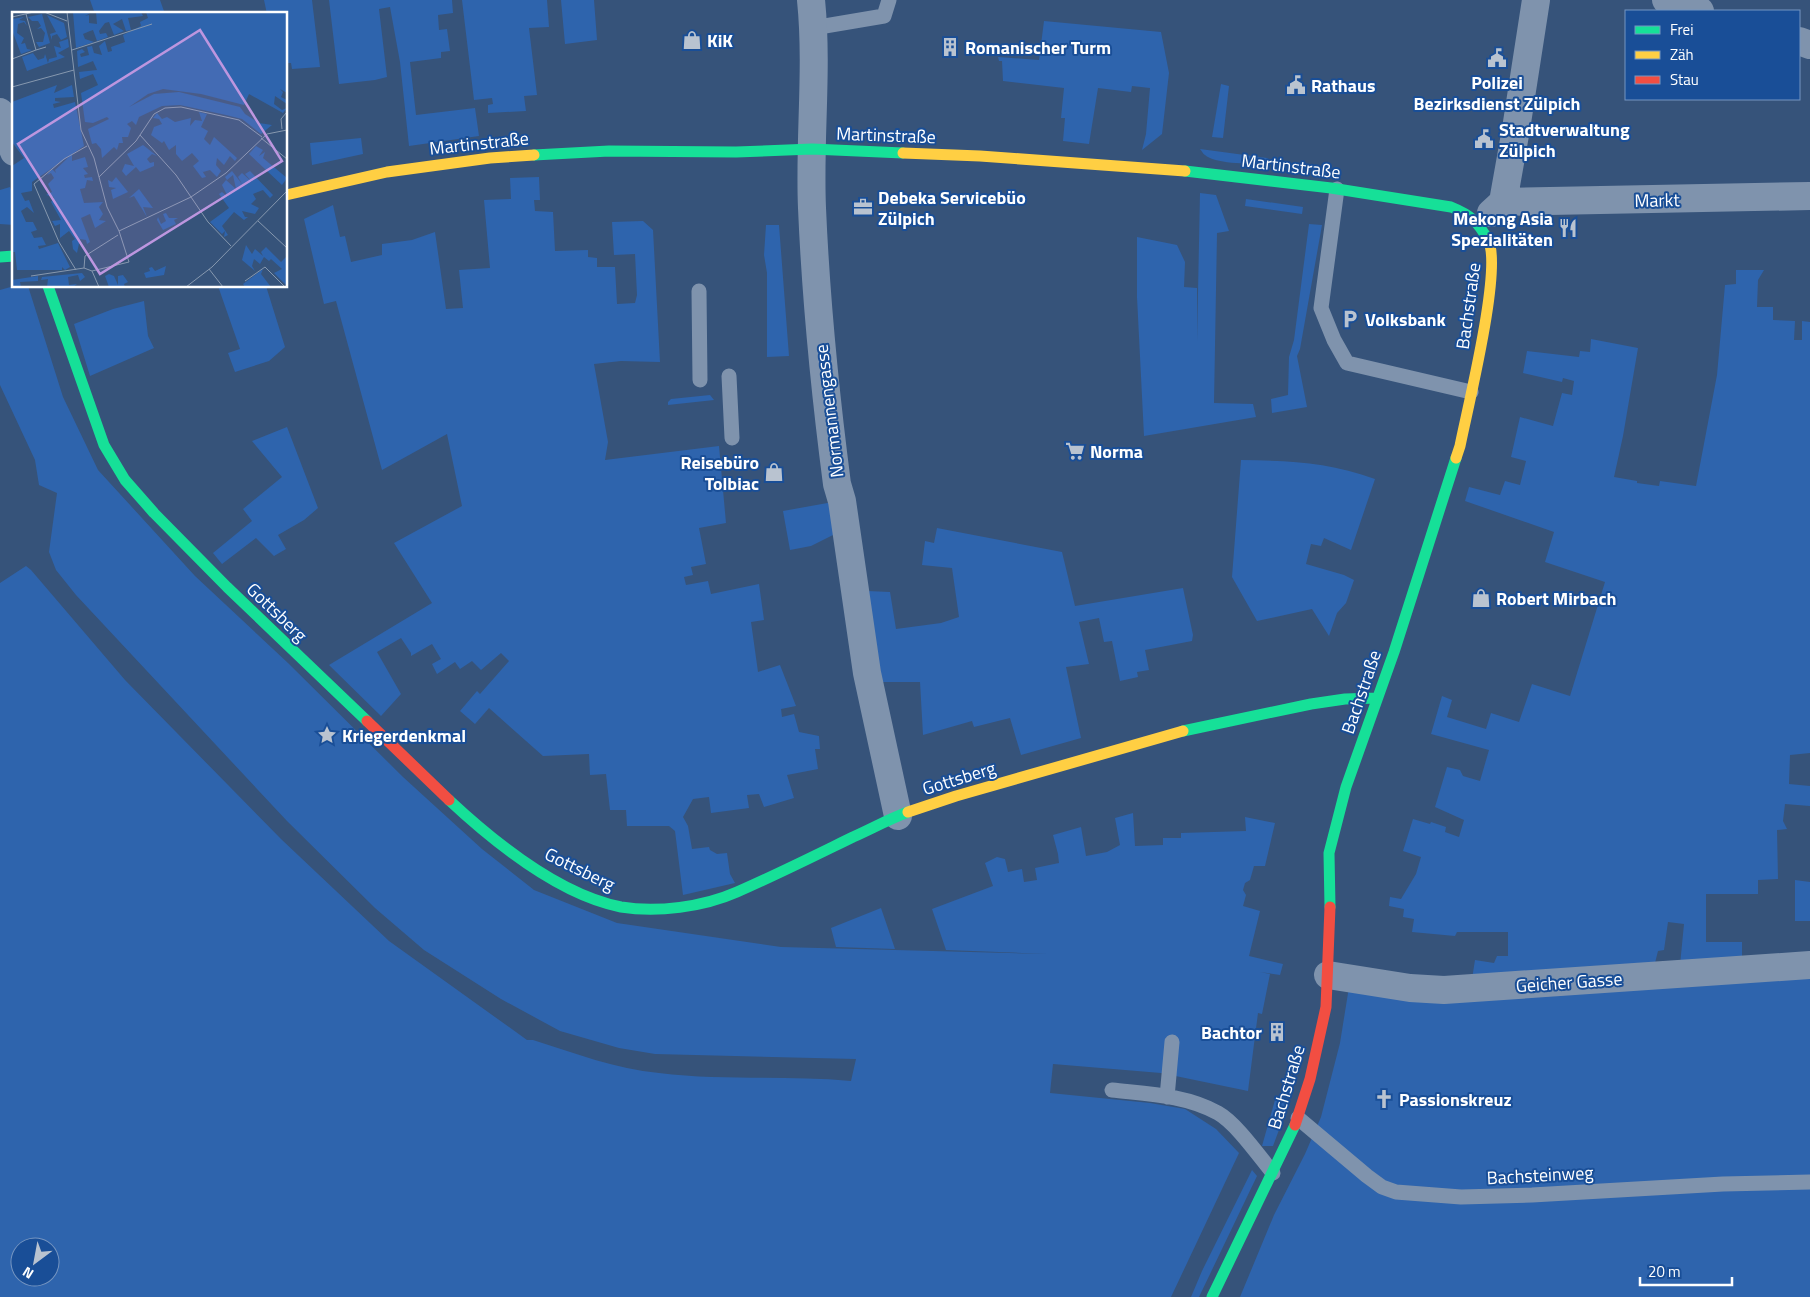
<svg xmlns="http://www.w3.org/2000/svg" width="1810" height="1297" font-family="'Titillium Web',sans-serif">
  <rect width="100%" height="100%" fill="#36537a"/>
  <path fill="#2e64ad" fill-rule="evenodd" d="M90,0H160L165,14H95Z
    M264,0H312L320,67L292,69L291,63H286V14H267Z
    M329,0H452L453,13L438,15L439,30L447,29L450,51L441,52V58L410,62L416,115L475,108L479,136L409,146L400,62L390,7L379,9L387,77L375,80L339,84Z
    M462,0H547L549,27L529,28L537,95L524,96L526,111L488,113V105L493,104L492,98L474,100Z
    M561,0H594L597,40L565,44Z
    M1044,21L1161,32L1169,73L1162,134L1142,150L1146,134L1150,88L1132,86L1131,92L1098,88L1089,144L1063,141L1065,118H1061L1064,88L1003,81L1002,61H999L998,57L1039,60Z
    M1221,84L1229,86L1223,138L1212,137Z
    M361,138L363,154L312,165L310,143Z
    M1200,149L1267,158L1276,164C1260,164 1216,165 1205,155C1203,154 1202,151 1200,149Z
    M539,177L540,200H534L535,211L553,212L555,251L588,250V257L597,258V267H615L617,304L635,303L637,295L635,254L614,255L612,222L643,221L653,230L660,362L621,361L594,364L608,442L605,460L719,446L726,523L699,528L706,564L691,567L693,575L684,577L686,585L708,581L711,594L759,584L764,620L751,622L758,672L780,665L796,706L781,709L782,717L794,714L799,732L819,736L820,749H815L818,769L787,775L794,798L764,807L759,794L747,795L749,808L711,813L709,797L693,799L683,817L688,826L692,849L709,847L710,850L717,854L727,853L730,874L735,883L683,895L675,831L669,826H627L626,810H610L606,774L590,775L589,754L543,756L489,708L475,724L460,711L477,691L480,694L509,661L501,653L481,670L472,661L460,669L455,662L437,674L432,664L441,659L432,644L411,656V653L401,638L377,652L401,694L381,716L329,665L432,603L394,543L462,506L447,434L382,470L336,301L324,304L304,219L333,205L340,237L345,236L351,262L382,255V244L412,240L435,232L446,309L463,308L459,270L490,268L484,200L511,199L510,178Z
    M10,187L14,197V225L0,224V190Z
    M1200,193L1216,195L1229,231L1217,233L1214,403L1253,404L1256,417L1144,436L1137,297V237L1177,245L1185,262L1184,287L1197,288V342Z
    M1246,199L1303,207L1302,214L1245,206Z
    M1309,224L1322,225L1300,349L1297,356L1307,407L1272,413L1271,399L1288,395L1289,357L1294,340Z
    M766,225H779L789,356L767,357V273L764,255Z
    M1736,270H1764L1758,280L1757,307H1773V320L1795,321L1794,340H1802V321L1810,322V753L1790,755L1789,784L1810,786V806L1785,804L1783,821L1787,829L1777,830L1778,879L1758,880V894H1706V942H1742V960L1680,965L1684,924L1668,922L1664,950L1658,951L1654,967L1472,979L1475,960L1494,963L1497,956H1508V932H1457L1455,936L1412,932L1414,919L1403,917L1404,909L1389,906L1390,897L1401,899L1416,874L1421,857L1403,851L1413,819L1430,824L1431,822L1446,827L1445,832L1459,837L1464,820L1435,807L1447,767L1460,770L1463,776L1480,781L1489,750L1431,734L1442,696L1452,700L1447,717L1486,729L1491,713L1519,722L1532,684L1570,696L1605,582L1545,562L1554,532L1465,501L1469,487L1500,495L1505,481L1520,485L1526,461L1511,457L1520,417L1553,426L1562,393L1572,395L1574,381L1563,378L1562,382L1523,373L1527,351L1579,357L1580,351L1590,352L1591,339L1638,348L1623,436L1614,477L1637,481V483L1659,486L1660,481L1696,486L1717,375L1725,285L1736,284Z
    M14,286H28L63,397L98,470L195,576L288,663L403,777L482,849L534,890L617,923L781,947L1048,954L946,950L932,909L993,886L985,863L997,857L1005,859L1008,872L1022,869L1024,882L1037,880L1035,868L1059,863L1058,854L1053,835L1081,827L1086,856L1107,852L1120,845L1115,818L1133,813L1135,846L1163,845V838H1181V833L1246,831L1245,817L1275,823L1265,866H1254L1250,880L1245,883L1243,890L1246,895L1243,906L1260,911L1249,956L1283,964L1280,975L1260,972L1270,974L1262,1014L1258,1013L1248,1091L1161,1073L1053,1064L1050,1093L1150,1103L1185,1109L1216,1129L1239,1153L1171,1297H0V583L26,566L31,570L125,680L281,839L389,941L527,1040H533C574,1053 616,1069 659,1073C723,1081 787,1075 851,1081L856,1059L655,1054L619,1048L560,1031L501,999L424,950L375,908L287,821L76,595L56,570L49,552L57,493L39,485L35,460L0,385V290ZM20,1247H50V1277H20Z
    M218,286H266L285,347L269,361L235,372L228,353L240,349Z
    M144,301L148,336L154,348L90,376L74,324L113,309Z
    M710,395L714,400L668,405V402L671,399Z
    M287,427L318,508L304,520L278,535L286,549L274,556L256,538L222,564L213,553L252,521L243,509L282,477L252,441Z
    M1241,460C1289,461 1329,462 1375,479L1351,550L1324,538L1321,546L1311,544L1306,564L1344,575L1354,580L1346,603L1337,613L1329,636L1312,609L1257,621L1232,577Z
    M833,502L837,533L811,546L790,550L783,511Z
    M937,528L1062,552L1075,606L1183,588L1193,635L1192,641L1145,650L1149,670L1137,672L1138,677L1120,681L1112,641L1104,642L1099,618L1079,622L1089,664L1066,667L1081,738L1021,755L1010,718L974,727L972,721L923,735L920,682H880L867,591L890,592L896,629L941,623L959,617L952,568L922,565L925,541L934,543Z
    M1795,880L1810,882V921H1795Z
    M881,908L895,949L836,947L831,928Z
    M1810,975V1297H1240L1274,1215L1305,1154L1321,1117L1340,1043L1349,987Z
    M1275,1100L1289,1103L1273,1146H1262Z
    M1252,1170L1257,1176L1199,1297H1191L1202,1271Z"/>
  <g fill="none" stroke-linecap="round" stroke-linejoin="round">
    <path stroke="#7f93ad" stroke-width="15" d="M813,28L884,16L889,0
      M1337,189L1321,308L1334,340L1347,363L1471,392
      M699,291L700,380
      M729,376L732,438
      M1112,1090C1147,1094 1186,1095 1218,1113C1236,1123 1259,1156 1273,1173
      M1167,1097L1172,1042
      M1298,1118L1367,1176L1382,1187L1396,1192L1461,1197L1532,1195L1723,1184L1810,1182"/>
    <path stroke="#7f93ad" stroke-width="28" d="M811,0C818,69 809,139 812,208C816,301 825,392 837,484L842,501L867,673L898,816
      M1666,0L1700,11
      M1799,41L1810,45
      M0,112L14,152
      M1503,202L1810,196
      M1491,213L1503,202L1516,129L1536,0
      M1328,975L1410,988L1444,990L1810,965"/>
    <path stroke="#16e098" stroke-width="11" d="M534,155L609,151L736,152L812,149L903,153
      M1185,171L1331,188L1451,207C1471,215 1478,222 1488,240
      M0,257L14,256
      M48,286L104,445L125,480L154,513L227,587L367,721
      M1183,731L1311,704L1345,699L1377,698
      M449,800C494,842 559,895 621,907C657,913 703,907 737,892C776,875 814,856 853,837C871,829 889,819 908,812
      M1330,907L1329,853L1346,787L1394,652L1456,458
      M1212,1297L1295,1125"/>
    <path stroke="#ffcf43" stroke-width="11" d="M903,153L980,156L1185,171
      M286,195L387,172L490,158L534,155
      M1456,458L1460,446C1467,410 1503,267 1488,240
      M908,812L956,796L1183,731"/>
    <path stroke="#f24e42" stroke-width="11" d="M367,721L449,800
      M1295,1125L1310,1079L1326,1007L1330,907"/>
  </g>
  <defs>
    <g id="shop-bare" transform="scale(1.5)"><path d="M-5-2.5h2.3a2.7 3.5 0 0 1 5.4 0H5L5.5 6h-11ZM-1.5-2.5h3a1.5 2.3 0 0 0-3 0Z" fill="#b9c3d0" stroke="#194e97" stroke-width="2.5" paint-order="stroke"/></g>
    <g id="building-bare" transform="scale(1.5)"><path d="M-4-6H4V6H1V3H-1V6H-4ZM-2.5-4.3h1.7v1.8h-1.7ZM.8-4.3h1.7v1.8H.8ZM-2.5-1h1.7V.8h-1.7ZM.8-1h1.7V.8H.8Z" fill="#b9c3d0" stroke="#194e97" stroke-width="2.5" paint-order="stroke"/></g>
    <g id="civic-bare" transform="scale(1.5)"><path d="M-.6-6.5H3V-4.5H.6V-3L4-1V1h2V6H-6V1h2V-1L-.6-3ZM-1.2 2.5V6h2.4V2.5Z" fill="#b9c3d0" stroke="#194e97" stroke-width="2.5" paint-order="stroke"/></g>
    <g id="office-bare" transform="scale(1.5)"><path d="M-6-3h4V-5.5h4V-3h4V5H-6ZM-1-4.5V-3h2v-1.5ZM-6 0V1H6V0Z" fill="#b9c3d0" stroke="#194e97" stroke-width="2.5" paint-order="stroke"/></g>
    <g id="restaurant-bare" transform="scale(1.5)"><path d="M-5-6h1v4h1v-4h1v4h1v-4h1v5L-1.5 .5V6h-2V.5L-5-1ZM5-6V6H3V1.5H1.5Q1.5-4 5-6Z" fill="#b9c3d0" stroke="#194e97" stroke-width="2.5" paint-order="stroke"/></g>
    <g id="parking-bare" transform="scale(1.5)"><path d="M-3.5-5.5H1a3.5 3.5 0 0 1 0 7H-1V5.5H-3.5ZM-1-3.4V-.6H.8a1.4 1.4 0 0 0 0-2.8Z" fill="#b9c3d0" stroke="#194e97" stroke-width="2.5" paint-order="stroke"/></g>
    <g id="supermarket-bare" transform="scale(1.5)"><path d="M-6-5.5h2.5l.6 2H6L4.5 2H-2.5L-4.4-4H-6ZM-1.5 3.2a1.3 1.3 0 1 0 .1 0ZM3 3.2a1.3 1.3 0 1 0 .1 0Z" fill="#b9c3d0" stroke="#194e97" stroke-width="2.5" paint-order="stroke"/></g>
    <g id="sight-bare" transform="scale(1.5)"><path d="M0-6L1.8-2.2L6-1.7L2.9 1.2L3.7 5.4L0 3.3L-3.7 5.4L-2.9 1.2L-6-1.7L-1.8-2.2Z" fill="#b9c3d0" stroke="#194e97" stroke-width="2.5" paint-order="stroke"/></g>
    <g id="church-bare" transform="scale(1.5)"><path d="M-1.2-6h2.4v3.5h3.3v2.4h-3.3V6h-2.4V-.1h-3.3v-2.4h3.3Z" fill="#b9c3d0" stroke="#194e97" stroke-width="2.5" paint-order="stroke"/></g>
  </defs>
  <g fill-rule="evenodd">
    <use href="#shop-bare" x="692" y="40"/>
    <use href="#building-bare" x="950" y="47"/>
    <use href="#civic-bare" x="1497" y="58"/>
    <use href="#civic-bare" x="1296" y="85"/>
    <use href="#civic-bare" x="1484" y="139"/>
    <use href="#office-bare" x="863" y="207"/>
    <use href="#restaurant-bare" x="1568" y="228"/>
    <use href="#parking-bare" x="1350" y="319"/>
    <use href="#supermarket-bare" x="1075" y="451"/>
    <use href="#shop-bare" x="774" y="472"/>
    <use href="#shop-bare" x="1481" y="598"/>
    <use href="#sight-bare" x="327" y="735"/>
    <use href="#building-bare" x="1277" y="1032"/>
    <use href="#church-bare" x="1384" y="1099"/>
  </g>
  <g text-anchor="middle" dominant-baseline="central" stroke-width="4" stroke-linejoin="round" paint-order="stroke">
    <g font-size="18" font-weight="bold" fill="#fff" stroke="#194e97" text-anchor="start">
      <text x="707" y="40">KiK</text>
      <text x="965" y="47">Romanischer Turm</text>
      <text x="1497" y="82" text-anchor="middle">Polizei<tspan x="1497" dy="21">Bezirksdienst Zülpich</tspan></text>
      <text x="1311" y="85">Rathaus</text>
      <text x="1499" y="129">Stadtverwaltung<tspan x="1499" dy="21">Zülpich</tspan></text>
      <text x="878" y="197">Debeka Servicebüo<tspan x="878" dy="21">Zülpich</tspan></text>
      <text x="1553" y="218" text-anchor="end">Mekong Asia<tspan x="1553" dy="21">Spezialitäten</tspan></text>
      <text x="1365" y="319">Volksbank</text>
      <text x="1090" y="451">Norma</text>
      <text x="759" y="462" text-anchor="end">Reisebüro<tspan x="759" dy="21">Tolbiac</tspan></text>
      <text x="1496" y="598">Robert Mirbach</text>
      <text x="342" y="735">Kriegerdenkmal</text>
      <text x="1262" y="1032" text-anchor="end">Bachtor</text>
      <text x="1399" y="1099">Passionskreuz</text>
    </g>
    <g font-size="18" fill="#fff" stroke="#194e97">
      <text transform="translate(886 135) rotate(2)">Martinstraße</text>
      <text transform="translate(479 143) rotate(-6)">Martinstraße</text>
      <text transform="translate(1291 166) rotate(7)">Martinstraße</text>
      <text transform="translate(1657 200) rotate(-1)">Markt</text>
      <text transform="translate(1468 306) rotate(-82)">Bachstraße</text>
      <text transform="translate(829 411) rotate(-97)">Normannengasse</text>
      <text transform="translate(277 612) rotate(44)">Gottsberg</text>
      <text transform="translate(1361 692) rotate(-71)">Bachstraße</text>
      <text transform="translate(959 778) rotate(-17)">Gottsberg</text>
      <text transform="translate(580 869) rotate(26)">Gottsberg</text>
      <text transform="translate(1569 982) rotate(-4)">Geicher Gasse</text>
      <text transform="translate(1286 1087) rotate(-73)">Bachstraße</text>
      <text transform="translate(1540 1175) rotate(-3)">Bachsteinweg</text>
    </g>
  </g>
  <g transform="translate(12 12)">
    <rect width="275" height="275" fill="#36537a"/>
    <path d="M61,0H80L73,4L77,3V11L85,12L84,0H129L131,4L116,6L119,18L114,19L110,7L101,12L112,19L102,23L97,10L93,11L87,19L88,22L94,21L96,25L85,29L81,18L78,19L71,22L73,27L82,30L64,36ZM134,0H275V81L268,77L271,80L269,85L275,88V92L263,84L262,92L270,98L275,96L271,101L237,82L232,93L189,82L151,77L136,82L117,95L142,82L167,80L228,95L233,102L247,111L260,113L249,122L230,107L214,103L168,93L150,94L127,105L124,113L120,109L115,112L119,116L116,125H110L111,131H107L105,138L102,135L90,146L89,137L84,131L80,132L76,117L97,107L95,105L81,111L73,110L69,81L86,73L81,62L68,67L67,60L85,58L81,49L66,55L65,39L70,37L73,40L68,42L69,45L77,43L75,35L80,34L82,41L90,43L87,34L93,29L96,40L100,39L99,35L113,30L111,23L129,14L128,10L136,6ZM30,2L38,31L27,35L24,30H31L33,21L29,16L25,17L29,14L26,9H20L16,5ZM35,3L52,11L55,25L49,28L45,22L40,24V28L38,22L44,20ZM12,5L7,8L13,9L15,14L12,10L6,12L5,21L12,26L9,32L13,31L15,37L20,38L9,42L0,18V7ZM56,27L57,35L46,41L53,45L15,59L10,45L21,41L26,48L32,46L33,42L36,51L37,47L45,45L42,34L49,36L47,30ZM45,73L42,81L60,73L62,85L43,86V89L49,90L41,92L42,96L63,90L72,134L20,170V179L9,181L13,189L17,188L22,201L15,195L9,199L14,210H21L25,218L19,220L22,226L30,225L34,233L26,234L27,237L46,231L58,255L53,258L50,255V258H5L3,240H0V154L12,146L0,130V90ZM187,100L195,102L189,115L196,119L192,127L198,133L202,125L225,146L223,149L218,144L212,153L205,146L204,153L209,159L205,165L198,158L191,160L189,157L194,165L190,166L181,154L187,149L180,141L170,149L164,142V133L157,138L152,129L150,131L139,123L142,115L150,112L147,107L141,106L145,101L150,107L155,105L163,110L179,106L178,114L183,108L190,109ZM131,133L145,144L140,142L135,147L138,151L142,150V154L128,160L124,155L114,164L110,159L113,152L122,154L115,142ZM244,134L251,138L247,144L253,140L251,146L275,166L270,173L237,142ZM60,142V149L73,145L76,155L71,156L76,162L72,163L73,166L80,165L81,169L75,168L73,176L68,177L72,191L91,190L87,195L91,202L87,208L94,209L83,216L78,202L69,206L78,230L75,232L74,228L68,227L65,241L61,237L60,229L63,227L57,219L48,226V212L43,214L40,209L49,208L39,190L42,185L34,183L40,180L36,172L42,166L39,161L35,163L40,157L44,161L43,158ZM220,159L230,172L226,165L230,161L240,170L233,162L238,159L261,183L258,186L251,178L241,182L244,187L239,192L247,196L243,202L230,199L233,205H236L232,208L222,200L210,214L216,223L212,225L213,219L210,222L198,210L217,196L207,182L210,180L216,185L210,173L214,168L224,177L221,163L215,168L213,165ZM104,165L116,180L101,187L99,178L104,176L97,175L96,168L100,170ZM127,177L141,196L131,195L135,205L122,184L117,186ZM154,201L157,206H166L162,208L164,212L151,218L145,208L146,205L149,212L154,209L151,202ZM234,233L240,242L243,237L251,244L249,240L254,235L269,250L275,244V274L262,261L270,257L259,247L257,249L252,245L248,252L242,247L240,254L243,259L230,248ZM154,254L152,263L134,266L132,261L138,259L137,256L140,255L143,259ZM251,257L249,262L259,275H233L231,272ZM70,261L73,265L68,269L66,263L56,265L57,273L65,272L61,275H35L36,267L29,268L30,265ZM97,262L102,264L106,273V264L111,263L116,270L112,272L113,275H97L93,264ZM26,264V272V269L8,270L9,275H0V268Z" fill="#2e64ad"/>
    <path fill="none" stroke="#8698af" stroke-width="1" d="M32,0L55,9M55,0L69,118L82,146L95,195L107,219M14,2L24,38L34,35M0,5L22,0M60,38L140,12M0,47L24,38M0,75L62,58M270,117L269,107L275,100M128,123L164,163L196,210L219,234M249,126L275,147M87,165L124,129L142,102L153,96L169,95L227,108L250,125M246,209L275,236M107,219L179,185L214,161L255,122L275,118M72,256L73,244L106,223M72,256L80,259L87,275M197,257L211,275M64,258L47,230L22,172L52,147L75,134M80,259L117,250L107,219M19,264L72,256M233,269L253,255L273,275M174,275L200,255L275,179"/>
    <path fill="#bd96df" fill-opacity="0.15" stroke="#bd96df" stroke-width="2.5" d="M188,18L270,149L88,262L6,132Z"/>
    <rect width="275" height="275" fill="none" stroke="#fff" stroke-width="2.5"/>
  </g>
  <rect x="1625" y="10" width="175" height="90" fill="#194e97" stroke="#7595c1"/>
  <rect x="1635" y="26" width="25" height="8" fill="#16e098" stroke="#7595c1"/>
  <text x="1670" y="35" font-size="15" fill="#ffffff">Frei</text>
  <rect x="1635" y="51" width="25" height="8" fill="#ffcf43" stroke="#7595c1"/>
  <text x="1670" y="60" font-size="15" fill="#ffffff">Zäh</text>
  <rect x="1635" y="76" width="25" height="8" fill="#f24e42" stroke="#7595c1"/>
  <text x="1670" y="85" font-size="15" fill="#ffffff">Stau</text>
  <g transform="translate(35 1262) rotate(212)"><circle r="24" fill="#194e97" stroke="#7595c1"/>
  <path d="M0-4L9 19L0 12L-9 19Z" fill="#b9c3d0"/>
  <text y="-8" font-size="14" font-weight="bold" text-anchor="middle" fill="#ffffff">N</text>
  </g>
  <path d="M1640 1277v8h92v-8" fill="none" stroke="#ffffff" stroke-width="2.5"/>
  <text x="1648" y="1277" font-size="15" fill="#ffffff" stroke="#194e97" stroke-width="4" paint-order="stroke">20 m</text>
</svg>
